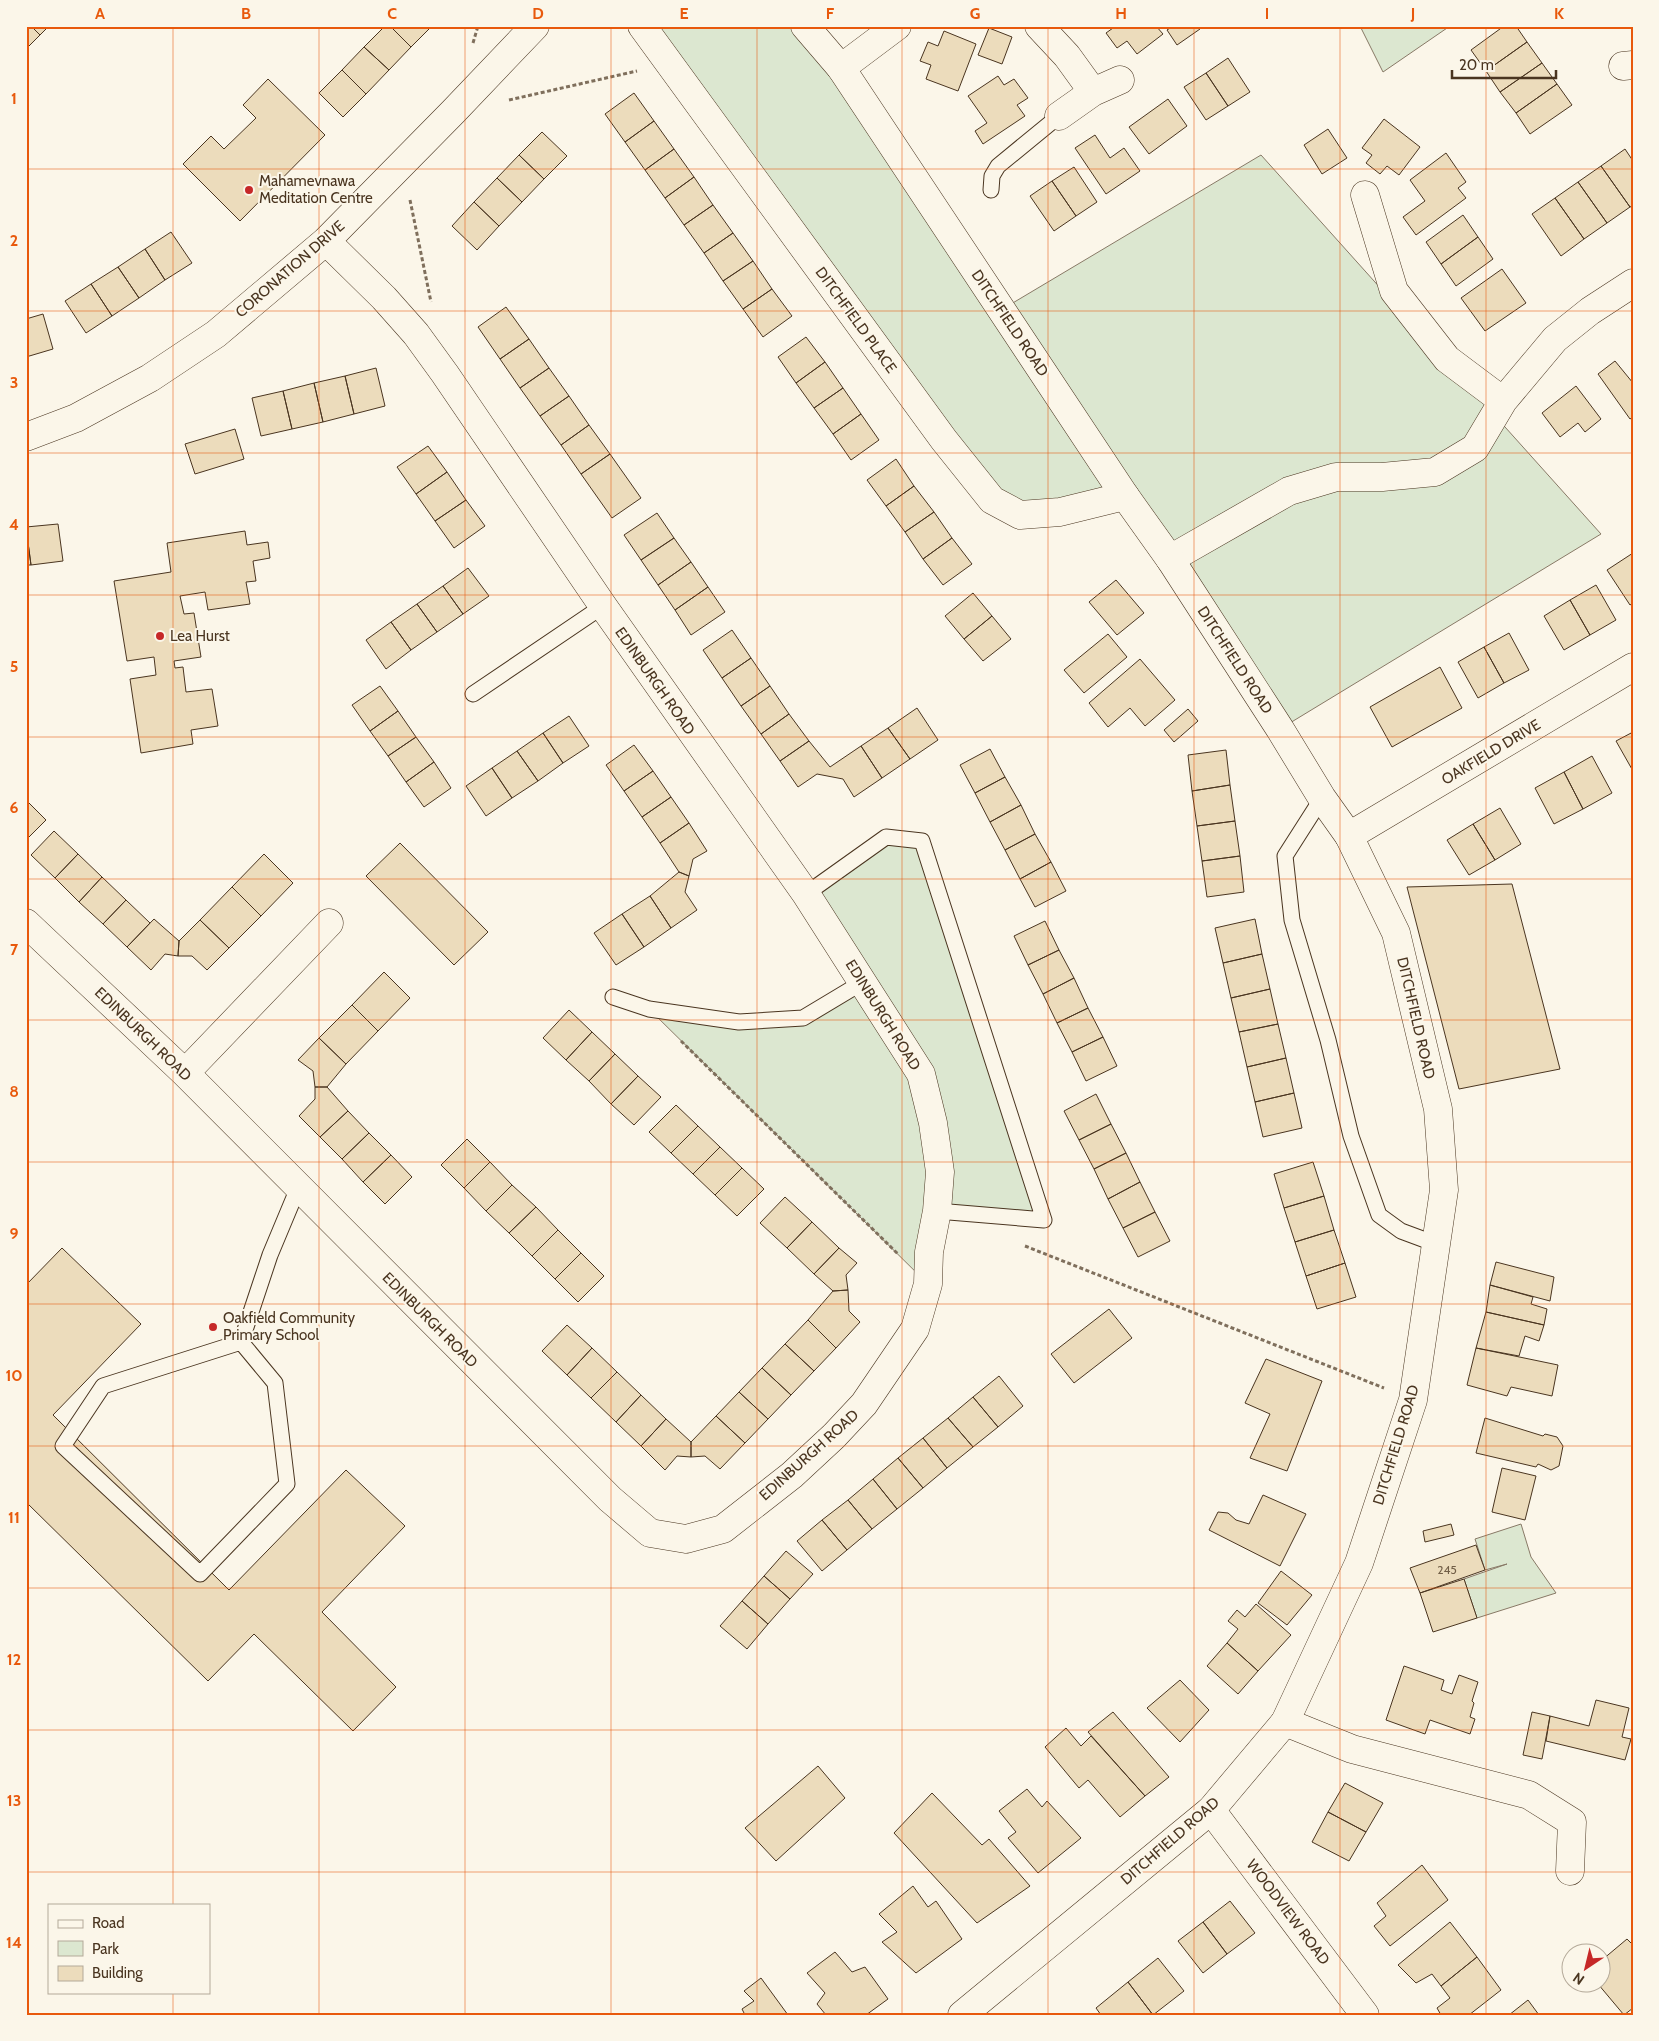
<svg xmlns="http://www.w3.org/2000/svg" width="1659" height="2041" font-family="Cabin,sans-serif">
  <rect width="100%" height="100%" fill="#fbf6e9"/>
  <path fill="#dce7d0" stroke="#887966" d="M642,26H805L1001,310L1261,155L1601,534L1280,729L1124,496L1020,515L944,440Z
    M1360,26H1450L1383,72Z
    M886,837L922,841L1044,1220L937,1211L928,1284L649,1009L739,1022L803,1018L863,983L806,894Z
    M1521,1524L1531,1557L1556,1593L1477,1618L1464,1579L1507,1564L1485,1570L1475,1539Z"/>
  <path fill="#ecdcbc" stroke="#4a3520" d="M26,26H31L40,35L26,49Z
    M31,26H49L40,35Z
    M385,26H390L411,47L389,70L364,47Z
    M390,26H432L411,47Z
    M1112,26H1156L1163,34L1137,54L1127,41L1117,48L1106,33L1113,28Z
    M1173,26H1199L1200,29L1177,45L1167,30Z
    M1504,26H1516L1527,42L1486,71L1471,50Z
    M989,28L1012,37L1002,64L978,55Z
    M944,31L976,44L958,91L926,79L931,65L920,61L928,42L938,46Z
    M1527,42L1542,63L1500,92L1486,71Z
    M364,47L389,70L366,94L342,70Z
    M1228,58L1250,92L1228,106L1206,73Z
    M1542,63L1557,84L1516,113L1500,92Z
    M342,70L366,94L343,117L319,93Z
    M1206,73L1228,106L1206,120L1184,87Z
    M998,76L1004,85L1014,79L1028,98L1017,105L1025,116L983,144L975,131L987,123L968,96Z
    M268,79L325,135L240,221L183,164L211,136L224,149L256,118L243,105Z
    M1557,84L1572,105L1530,134L1516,113Z
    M634,93L654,121L625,142L605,114Z
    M1168,99L1187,126L1149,154L1129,127Z
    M1384,119L1420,147L1399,175L1387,166L1380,174L1366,163L1372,155L1362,148Z
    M654,121L674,149L645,170L625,142Z
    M1328,129L1347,158L1322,174L1304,145Z
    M542,132L567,156L544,179L519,155Z
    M1095,135L1110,158L1124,148L1140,171L1106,194L1075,148Z
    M674,149L694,177L665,198L645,170Z
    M1625,149L1633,161V206L1630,207L1601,166Z
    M1446,153L1466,182L1458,188L1466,198L1416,235L1403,217L1425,201L1410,180Z
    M519,155L544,179L522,202L497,178Z
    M1601,166L1630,207L1607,223L1578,182Z
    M1074,167L1097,202L1076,216L1052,181Z
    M694,177L713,205L684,225L665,198Z
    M497,178L522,202L499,226L474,202Z
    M1052,181L1076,216L1054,231L1030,196Z
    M1578,182L1607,223L1584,239L1555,198Z
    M1555,198L1584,239L1561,256L1532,214Z
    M474,202L499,226L477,250L452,226Z
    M713,205L733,233L704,253L684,225Z
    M1463,215L1478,237L1441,264L1426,242Z
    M171,232L192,263L165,280L145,249Z
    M733,233L753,261L723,281L704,253Z
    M1478,237L1493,259L1456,286L1441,264Z
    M145,249L165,280L139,298L118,267Z
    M753,261L772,289L743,309L723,281Z
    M118,267L139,298L112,316L91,284Z
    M1502,269L1526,303L1485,331L1461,298Z
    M91,284L112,316L86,333L65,301Z
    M772,289L792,316L763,337L743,309Z
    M506,307L529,339L500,359L478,327Z
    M43,314L53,349L26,357V319Z
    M806,337L825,362L796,383L778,357Z
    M529,339L549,368L520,388L500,359Z
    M1615,361L1633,383V417L1630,419L1598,374Z
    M825,362L843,388L814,408L796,383Z
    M376,368L385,406L354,414L345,376Z
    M549,368L569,396L540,416L520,388Z
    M345,376L354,414L323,422L314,383Z
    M314,383L323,422L292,429L283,391Z
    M1576,386L1601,419L1585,432L1578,423L1560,437L1542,413Z
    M843,388L861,414L833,434L814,408Z
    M283,391L292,429L261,436L252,398Z
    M569,396L589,425L561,445L540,416Z
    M861,414L879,440L851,460L833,434Z
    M589,425L610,454L581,474L561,445Z
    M235,429L244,459L195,474L185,444Z
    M428,446L447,472L416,494L397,467Z
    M610,454L641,498L612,518L581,474Z
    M896,459L914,486L886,506L867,480Z
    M447,472L466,500L435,521L416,494Z
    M914,486L934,512L905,532L886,506Z
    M466,500L485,526L454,548L435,521Z
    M934,512L952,538L923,559L905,532Z
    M657,513L674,538L641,560L624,535Z
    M58,524L63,561L31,565L26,527Z
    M26,528L31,565H26Z
    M245,531L247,545L268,542L270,558L253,561L256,581L246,582L250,604L208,610L205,592L180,596L184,614L194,613L201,657L174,661L175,668L183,667L186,692L212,689L218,726L191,730L193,744L141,753L130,679L156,675L154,657L127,661L114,581L171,572L167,543Z
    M674,538L691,562L658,585L641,560Z
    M952,538L972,564L943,585L923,559Z
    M1633,553V603L1630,605L1607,570Z
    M691,562L708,587L675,610L658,585Z
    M468,568L489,596L463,614L443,586Z
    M1116,580L1144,613L1117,635L1089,602Z
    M1596,585L1616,620L1590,635L1570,600Z
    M443,586L463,614L437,632L417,604Z
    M708,587L725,612L691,635L675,610Z
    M973,593L992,616L964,639L945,616Z
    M1570,600L1590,635L1564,650L1544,616Z
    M417,604L437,632L411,650L391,622Z
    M992,616L1011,639L983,661L964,639Z
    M391,622L411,650L386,669L366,640Z
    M732,630L751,658L722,678L703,650Z
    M1509,633L1529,670L1504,683L1484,647Z
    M1108,634L1127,657L1084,693L1064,670Z
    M1484,647L1504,683L1478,698L1458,662Z
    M751,658L770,686L741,706L722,678Z
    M1140,659L1175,700L1145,726L1130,708L1108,727L1089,703Z
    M1440,667L1462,708L1392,747L1370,707Z
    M380,686L398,711L370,731L352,705Z
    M770,686L789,714L761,734L741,706Z
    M917,708L938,740L910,759L888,728Z
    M1188,709L1198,721L1174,742L1164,730Z
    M398,711L416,737L388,756L370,731Z
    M789,714L809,741L780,761L761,734Z
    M569,716L589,746L563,763L543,733Z
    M888,728L910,759L882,778L861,746Z
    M1633,732V771L1616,741Z
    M543,733L563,763L538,781L517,751Z
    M416,737L434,762L406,782L388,756Z
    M809,741L830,767L861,746L882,778L854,797L843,779L817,774L798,787L780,761Z
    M634,745L653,771L624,791L606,765Z
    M990,749L1005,777L975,793L960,765Z
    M1226,750L1230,785L1192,791L1188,755Z
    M517,751L538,781L512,798L492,768Z
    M1592,756L1612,793L1583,809L1564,772Z
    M434,762L451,788L424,807L406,782Z
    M492,768L512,798L486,816L466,786Z
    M653,771L671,797L642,817L624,791Z
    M1564,772L1583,809L1554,824L1535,788Z
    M1005,777L1021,805L990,822L975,793Z
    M1230,785L1235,821L1197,826L1192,791Z
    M671,797L689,823L660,843L642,817Z
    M26,800L46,820L26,840Z
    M1021,805L1035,834L1005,850L990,822Z
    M1500,808L1521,844L1495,860L1473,824Z
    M1235,821L1240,856L1202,861L1197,826Z
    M689,823L707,851L693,859L689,876L679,872L660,843Z
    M1473,824L1495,860L1469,875L1447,840Z
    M54,831L78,854L55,878L31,855Z
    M1035,834L1051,862L1020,879L1005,850Z
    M400,843L488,932L454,965L366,876Z
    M78,854L102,877L79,902L55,878Z
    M264,854L293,883L261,916L232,887Z
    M1240,856L1244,892L1207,897L1202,861Z
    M1051,862L1066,891L1035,907L1020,879Z
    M679,872L689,876L685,892L697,910L671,928L650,896Z
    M102,877L126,900L103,924L79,902Z
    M1512,884L1560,1069L1459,1089L1407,887Z
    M232,887L261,916L229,948L200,920Z
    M650,896L671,928L644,947L622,914Z
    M126,900L150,923L127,947L103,924Z
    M622,914L644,947L616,965L594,933Z
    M154,919L179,941L178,956L165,954L151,970L127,947Z
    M1255,919L1262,954L1223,963L1215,928Z
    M200,920L229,948L207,970L192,956H178L179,941Z
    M1045,921L1059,950L1028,965L1014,936Z
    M1059,950L1074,978L1043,994L1028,965Z
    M1262,954L1270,989L1231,998L1223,963Z
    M384,972L410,998L378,1031L352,1005Z
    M1074,978L1088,1008L1057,1023L1043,994Z
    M1270,989L1278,1024L1239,1032L1231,998Z
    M352,1005L378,1031L346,1064L319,1038Z
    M1088,1008L1103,1037L1072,1052L1057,1023Z
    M569,1010L592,1032L566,1060L543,1038Z
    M1278,1024L1286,1058L1247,1067L1239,1032Z
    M592,1032L615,1054L589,1081L566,1060Z
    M1103,1037L1117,1066L1086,1081L1072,1052Z
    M319,1038L346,1064L327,1087H315L313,1071L298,1060Z
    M615,1054L638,1076L611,1104L589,1081Z
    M1286,1058L1294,1093L1255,1102L1247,1067Z
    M638,1076L661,1097L634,1125L611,1104Z
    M315,1087H327L348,1111L320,1137L299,1116L315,1099Z
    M1294,1093L1302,1128L1263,1137L1255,1102Z
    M1096,1094L1111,1124L1079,1140L1064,1111Z
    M676,1105L698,1126L671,1153L649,1132Z
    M348,1111L369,1133L342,1159L320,1137Z
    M1111,1124L1126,1153L1094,1169L1079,1140Z
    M698,1126L720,1147L693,1174L671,1153Z
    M369,1133L391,1155L363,1182L342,1159Z
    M467,1139L490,1162L464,1188L441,1165Z
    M720,1147L742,1168L715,1195L693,1174Z
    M1126,1153L1140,1182L1108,1199L1094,1169Z
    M391,1155L412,1177L385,1204L363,1182Z
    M490,1162L512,1185L486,1211L464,1188Z
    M1313,1162L1324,1196L1284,1208L1274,1174Z
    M742,1168L764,1189L737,1216L715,1195Z
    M1140,1182L1155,1212L1123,1228L1108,1199Z
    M512,1185L536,1207L509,1233L486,1211Z
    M1324,1196L1334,1230L1295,1242L1284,1208Z
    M785,1197L812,1222L787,1248L760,1223Z
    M536,1207L558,1230L532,1256L509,1233Z
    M1155,1212L1170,1241L1138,1257L1123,1228Z
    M812,1222L839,1248L814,1274L787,1248Z
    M558,1230L581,1253L555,1279L532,1256Z
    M1334,1230L1345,1263L1306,1276L1295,1242Z
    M62,1248L141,1324L53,1415L229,1590L346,1470L405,1526L322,1612L396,1687L353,1731L254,1634L208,1681L26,1502V1285Z
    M839,1248L857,1263L846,1275L848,1290L833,1291L814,1274Z
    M581,1253L604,1276L578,1302L555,1279Z
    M1496,1262L1554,1277L1550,1301L1490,1285Z
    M1345,1263L1356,1297L1317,1309L1306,1276Z
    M1490,1285L1533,1297L1531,1304L1547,1309L1544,1325L1486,1312Z
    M848,1290L849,1311L860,1322L836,1348L808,1320L833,1291Z
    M1109,1309L1132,1338L1074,1383L1051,1354Z
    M1486,1312L1544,1325L1539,1341L1525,1336L1519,1356L1476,1348Z
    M808,1320L836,1348L814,1371L785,1344Z
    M567,1325L592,1348L567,1375L542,1351Z
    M785,1344L814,1371L791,1395L762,1368Z
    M592,1348L617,1372L591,1398L567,1375Z
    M1476,1348L1558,1365L1552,1396L1511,1387L1507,1396L1467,1385Z
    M1266,1359L1322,1381L1287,1471L1250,1458L1270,1414L1245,1403Z
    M762,1368L791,1395L768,1419L739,1392Z
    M617,1372L641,1395L616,1422L591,1398Z
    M999,1376L1023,1406L998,1427L973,1397Z
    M739,1392L768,1419L745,1443L716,1416Z
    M641,1395L666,1419L641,1446L616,1422Z
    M973,1397L998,1427L973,1447L948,1418Z
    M716,1416L745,1443L720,1469L705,1456L691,1457V1442Z
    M948,1418L973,1447L947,1468L923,1438Z
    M1485,1418L1543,1436L1545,1434L1557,1437L1563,1446L1559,1466L1551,1470L1538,1464L1536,1467L1476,1453Z
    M666,1419L691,1442V1457L677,1456L665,1470L641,1446Z
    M923,1438L947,1468L923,1488L898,1458Z
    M898,1458L923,1488L897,1509L873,1479Z
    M1502,1468L1536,1476L1525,1520L1492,1512Z
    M873,1479L897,1509L872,1529L848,1500Z
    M1263,1495L1306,1514L1280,1566L1209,1530L1218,1512L1228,1513L1236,1520L1249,1524Z
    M848,1500L872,1529L847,1550L822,1520Z
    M822,1520L847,1550L822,1571L797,1541Z
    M1451,1524L1454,1535L1425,1542L1423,1531Z
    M1476,1545L1485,1570L1420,1593L1410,1568Z
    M786,1551L813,1574L790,1599L764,1576Z
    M1281,1571L1312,1595L1287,1625L1258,1603Z
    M764,1576L790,1599L768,1624L742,1601Z
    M1464,1579L1477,1618L1433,1632L1420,1593Z
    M742,1601L768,1624L747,1649L720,1626Z
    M1256,1604L1291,1635L1258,1671L1227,1643L1238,1629L1228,1621L1237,1610L1245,1617Z
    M1227,1643L1258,1671L1238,1694L1207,1666Z
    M1404,1666L1444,1680L1441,1690L1452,1694L1459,1675L1478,1682L1472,1701L1474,1703L1470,1717L1475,1719L1470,1734L1430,1720L1425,1734L1386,1720Z
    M1180,1680L1209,1710L1180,1742L1147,1708Z
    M1596,1700L1629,1708L1622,1737L1631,1739L1625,1760L1546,1741L1550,1716L1589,1726Z
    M1113,1712L1169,1777L1145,1796L1088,1732Z
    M1532,1712L1550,1716L1542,1759L1523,1755Z
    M1066,1728L1081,1746L1091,1736L1145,1796L1120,1817L1088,1780L1079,1788L1045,1747Z
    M818,1766L845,1798L776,1861L745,1828Z
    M1345,1783L1383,1803L1366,1832L1328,1812Z
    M1027,1789L1042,1807L1047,1801L1081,1838L1038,1873L1008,1838L1016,1832L999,1811Z
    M932,1793L982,1845L989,1839L1030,1886L977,1923L894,1833Z
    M1328,1812L1366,1832L1349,1861L1312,1842Z
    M1422,1865L1448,1900L1390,1946L1374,1926L1386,1916L1377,1903Z
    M913,1886L928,1907L936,1901L962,1939L916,1973L882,1942L897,1932L879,1914Z
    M1230,1901L1255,1933L1227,1954L1203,1922Z
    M1203,1922L1227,1954L1203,1973L1178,1941Z
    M1450,1922L1477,1957L1441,1986L1432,1974L1416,1983L1398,1965Z
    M1627,1939L1633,1945V2008L1624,2015L1598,1984H1602V1960Z
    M835,1952L852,1972L865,1967L888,1999L866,2015H826L817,2004L825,1993L807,1973Z
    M1477,1957L1501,1990L1469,2015H1441L1437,2008L1450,1998L1441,1986Z
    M1158,1958L1184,1991L1153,2015L1128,1982Z
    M761,1978L788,2015H745L742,2009L754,2001L744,1991Z
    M1128,1982L1153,2015H1101L1096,2008Z
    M1528,2000L1539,2015H1509Z"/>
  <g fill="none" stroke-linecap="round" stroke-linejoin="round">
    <g stroke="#4a3520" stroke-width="17">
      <path id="lane" d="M991,190L992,176L998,166L1059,116
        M473,694L603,606
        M1322,798L1285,856L1292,920L1328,1040L1351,1136L1379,1215L1401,1231L1436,1244
        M806,894L886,837L922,841L1044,1220L937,1211
        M613,997L649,1009L739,1022L803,1018L863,982
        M241,1342L275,1383L287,1484L200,1574L63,1446L103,1386Z
        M241,1342L270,1255L298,1188"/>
    </g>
    <g stroke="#4a3520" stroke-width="29">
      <path id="street" d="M642,26L944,440L992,500L1020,515L1060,512L1125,496
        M1039,26L1067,56L1093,92
        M1623,66L1633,65
        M841,68L897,26
        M1059,116L1093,92L1120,80
        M1365,195L1394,291L1447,359L1503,401
        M26,437L76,418L150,378L216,334L326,241L453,112L535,26
        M1170,559L1289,491L1336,477H1382L1435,472L1475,448L1503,401L1555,339L1590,311L1633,283
        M1349,836L1633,667
        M26,923L185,1073L610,1499L650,1533L686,1539L723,1529L792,1475L834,1436L864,1404L915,1329L928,1284L929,1252L937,1211L940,1172L933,1123L921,1074L806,894L603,606L445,374L416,334L384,298L326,241
        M185,1073L329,923
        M1285,1722L1352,1749L1529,1795L1572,1822L1570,1871
        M1211,1810L1365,2015"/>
    </g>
    <g stroke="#4a3520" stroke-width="29">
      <path id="secondary" d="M805,26L841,68L1125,496L1170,559L1280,729L1322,798L1349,836L1396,933L1438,1109L1444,1190L1413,1400L1359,1563L1285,1722L1211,1810L962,2015"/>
    </g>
    <path stroke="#7f6f5c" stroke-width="3" stroke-dasharray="4 2.5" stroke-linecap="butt" d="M473,43L478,26
      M509,100L637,71
      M410,200L431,302
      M681,1041L898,1254
      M1025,1246L1384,1388"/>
    <use href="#lane" stroke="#fbf6e9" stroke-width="15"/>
    <use href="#street" stroke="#fbf6e9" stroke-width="28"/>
    <use href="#secondary" stroke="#fbf6e9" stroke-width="28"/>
  </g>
  <path fill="none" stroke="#e8590c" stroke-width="1" stroke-opacity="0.55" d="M173,26V1905M319,26V2015M465,26V2015M611,26V2015M757,26V2015M902,26V2015M1048,26V2015M1194,26V2015M1340,26V2015M1486,26V2015M26,169H1633M26,311H1633M26,453H1633M26,595H1633M26,737H1633M26,879H1633M26,1020H1633M26,1162H1633M26,1304H1633M26,1446H1633M26,1588H1633M26,1730H1633M26,1872H1633M173,1992V2015"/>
  <g fill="#c62828" stroke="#fbf6e9" stroke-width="2">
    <circle cx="249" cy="190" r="5"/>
    <circle cx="160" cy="636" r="5"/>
    <circle cx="213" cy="1327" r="5"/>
  </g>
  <g text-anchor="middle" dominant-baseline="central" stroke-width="4" stroke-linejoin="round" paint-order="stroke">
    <g font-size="12" fill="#725f47">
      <text x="1447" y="1569">245</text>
    </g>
    <g font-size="15" fill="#4a3520" stroke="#fbf6e9" text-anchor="start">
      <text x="259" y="181">Mahamevnawa<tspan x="259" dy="17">Meditation Centre</tspan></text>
      <text x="170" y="636">Lea Hurst</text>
      <text x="223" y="1318">Oakfield Community<tspan x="223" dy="17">Primary School</tspan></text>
    </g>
    <g font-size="15" fill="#4a3520" stroke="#fbf6e9">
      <text transform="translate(290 269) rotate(-41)">CORONATION DRIVE</text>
      <text transform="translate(856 320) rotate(54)">DITCHFIELD PLACE</text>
      <text transform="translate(1010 323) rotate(56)">DITCHFIELD ROAD</text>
      <text transform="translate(1235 660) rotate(57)">DITCHFIELD ROAD</text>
      <text transform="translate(655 681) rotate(55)">EDINBURGH ROAD</text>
      <text transform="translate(1491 752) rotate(-31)">OAKFIELD DRIVE</text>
      <text transform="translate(883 1015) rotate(58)">EDINBURGH ROAD</text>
      <text transform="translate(1416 1018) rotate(77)">DITCHFIELD ROAD</text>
      <text transform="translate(143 1034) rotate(44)">EDINBURGH ROAD</text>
      <text transform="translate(430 1320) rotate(45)">EDINBURGH ROAD</text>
      <text transform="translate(1396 1445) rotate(-73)">DITCHFIELD ROAD</text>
      <text transform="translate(809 1455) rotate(-42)">EDINBURGH ROAD</text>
      <text transform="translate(1170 1841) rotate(-41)">DITCHFIELD ROAD</text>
      <text transform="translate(1288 1912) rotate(53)">WOODVIEW ROAD</text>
    </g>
  </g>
  <rect width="1659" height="2041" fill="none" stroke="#fbf6e9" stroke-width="55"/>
  <rect x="48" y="1904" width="162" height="90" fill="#fbf6e9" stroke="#b4a999"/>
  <rect x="58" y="1920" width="25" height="8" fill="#fbf6e9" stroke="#b4a999"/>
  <text x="92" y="1928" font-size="15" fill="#4a3520">Road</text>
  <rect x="58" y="1941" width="25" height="15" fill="#dce7d0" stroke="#b4a999"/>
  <text x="92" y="1954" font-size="15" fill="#4a3520">Park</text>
  <rect x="58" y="1966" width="25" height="15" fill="#ecdcbc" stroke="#b4a999"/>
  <text x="92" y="1978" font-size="15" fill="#4a3520">Building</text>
  <g transform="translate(1586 1968) rotate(215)"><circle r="24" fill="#fbf6e9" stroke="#b4a999"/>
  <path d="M0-4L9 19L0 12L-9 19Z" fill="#c62828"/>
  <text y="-8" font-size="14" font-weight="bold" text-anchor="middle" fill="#4a3520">N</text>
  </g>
  <path d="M1452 70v8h104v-8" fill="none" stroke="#4a3520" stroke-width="2.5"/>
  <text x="1459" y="70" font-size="15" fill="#4a3520" stroke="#fbf6e9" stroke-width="4" paint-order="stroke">20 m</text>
  <rect x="28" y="28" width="1604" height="1986" fill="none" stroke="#e8590c" stroke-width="2"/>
  <g font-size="16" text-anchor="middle" font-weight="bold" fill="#e8590c">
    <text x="100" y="19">A</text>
    <text x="246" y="19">B</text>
    <text x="392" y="19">C</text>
    <text x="538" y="19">D</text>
    <text x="684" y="19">E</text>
    <text x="830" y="19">F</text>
    <text x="975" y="19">G</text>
    <text x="1121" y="19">H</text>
    <text x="1267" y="19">I</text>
    <text x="1413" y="19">J</text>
    <text x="1559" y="19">K</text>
    <text x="14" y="104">1</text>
    <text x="14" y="246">2</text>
    <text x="14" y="388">3</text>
    <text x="14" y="530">4</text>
    <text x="14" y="672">5</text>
    <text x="14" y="813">6</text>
    <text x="14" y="955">7</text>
    <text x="14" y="1097">8</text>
    <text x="14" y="1239">9</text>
    <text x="14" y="1381">10</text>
    <text x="14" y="1523">11</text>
    <text x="14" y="1665">12</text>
    <text x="14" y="1806">13</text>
    <text x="14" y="1948">14</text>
  </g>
</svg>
